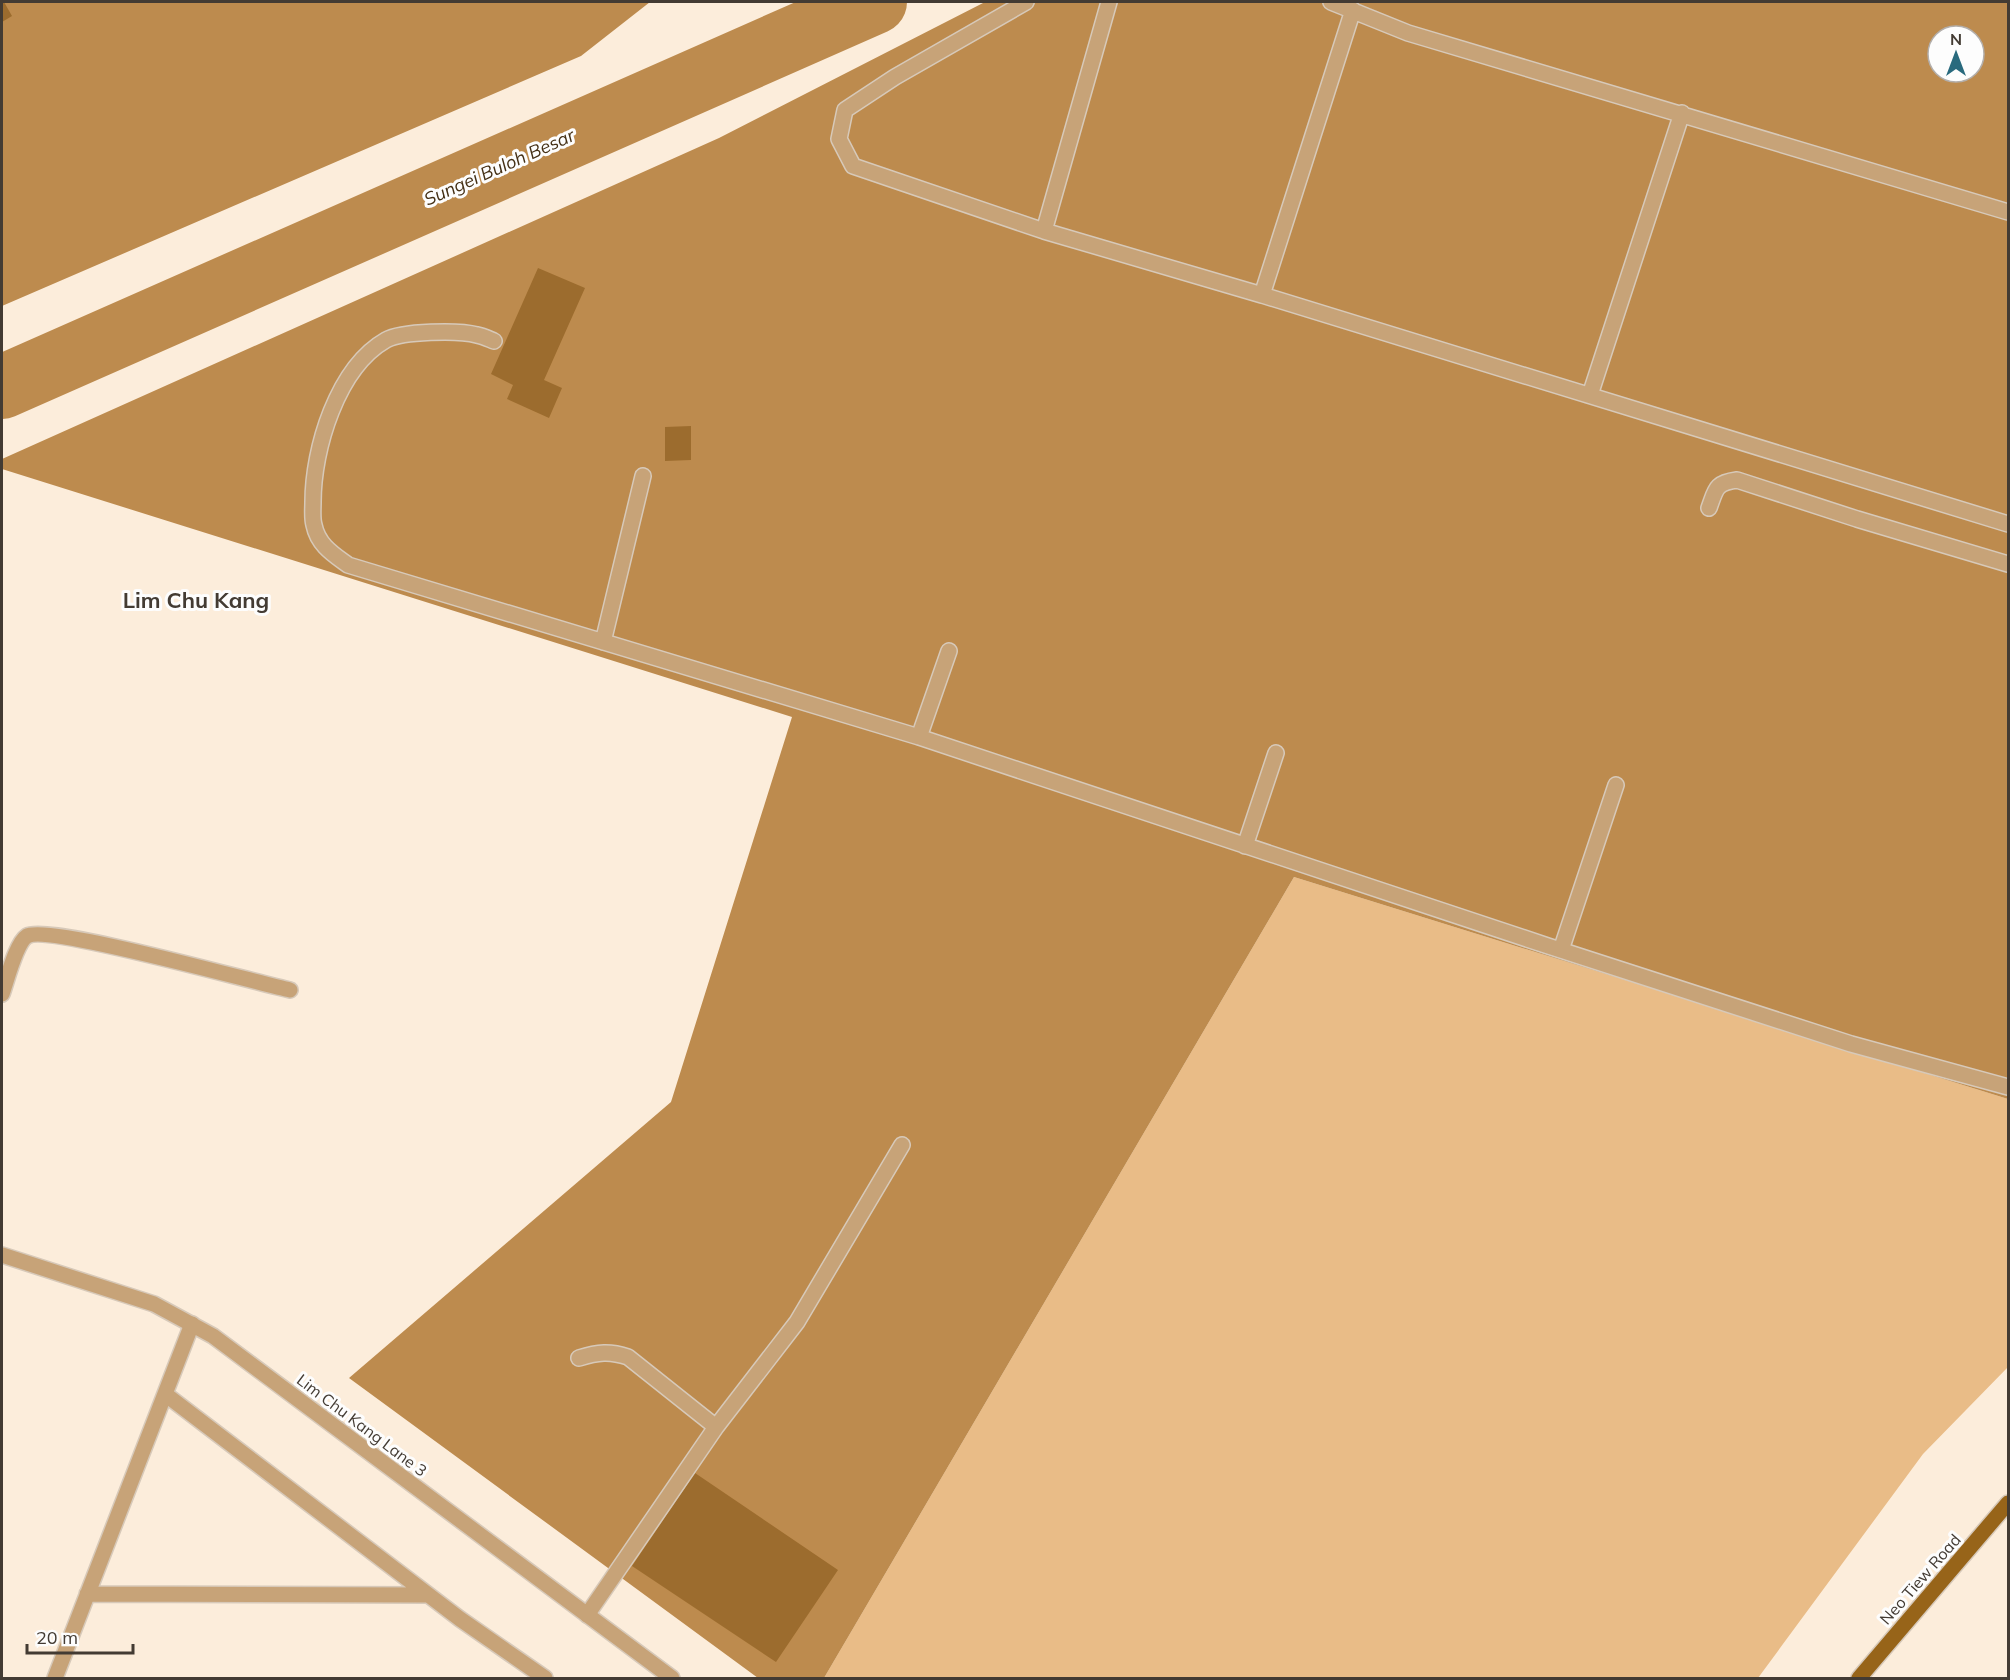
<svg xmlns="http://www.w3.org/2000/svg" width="2010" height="1680" font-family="Mulish,sans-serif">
  <rect width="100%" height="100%" fill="#fceddb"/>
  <path fill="#e9bc87" d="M1294,877L2008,1099V1367L1923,1454L1758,1678H824Z"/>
  <path fill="#bd8b4e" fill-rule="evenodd" d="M2,2H650L581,56L2,306Z
    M985,2H2008V1099L1294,877L824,1678H758L349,1378L671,1102L792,717L2,469V459L719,138ZM1938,36H1974V72H1938Z"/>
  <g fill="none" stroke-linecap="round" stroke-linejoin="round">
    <path stroke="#bd8b4e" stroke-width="64" d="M2,387L875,2"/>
  </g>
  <path fill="#9c6c2e" d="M2,2H4L12,16L2,22Z
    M538,268L585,288L544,380L562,388L549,418L507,399L513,385L491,374Z
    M691,426V460L665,461V427Z
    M695,1473L838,1570L776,1662L632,1566Z"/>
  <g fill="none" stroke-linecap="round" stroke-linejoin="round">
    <g stroke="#d7c9b9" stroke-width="18">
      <path id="lane" d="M1026,2L895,77L845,110L839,139L853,166L1044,231L1262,295
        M1331,2L1408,33L2008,212
        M1353,10L1262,295L2008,524
        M1044,231L1109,2
        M494,341C489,339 483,336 477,335C459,330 402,331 386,340C337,368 313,449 313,502C313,509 312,518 314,525C318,545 333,554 348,565L919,737L1548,946L1851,1044L2008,1087
        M1590,395L1682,113
        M1709,508C1716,489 1715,483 1737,480L1857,519L2008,564
        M603,642L643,476
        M919,737L949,651
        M1245,846L1276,753
        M1561,950L1616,785
        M2,994C7,980 16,943 27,936C48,924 253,982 290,990
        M579,1358C598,1352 610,1351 628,1357L716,1427
        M165,1394L460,1619L545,1678
        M87,1594L428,1595
        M587,1615L716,1427L797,1322L902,1145
        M55,1678L192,1324"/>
    </g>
    <g stroke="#d7c9b9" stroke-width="18">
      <path id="street" d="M2,1255L154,1304L213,1336L672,1678"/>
    </g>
    <g stroke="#d7c9b9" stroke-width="18">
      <path id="primary" d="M1859,1678L2008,1503"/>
    </g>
    <use href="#lane" stroke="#c7a378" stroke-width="15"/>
    <use href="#street" stroke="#c7a378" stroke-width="15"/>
    <use href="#primary" stroke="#976419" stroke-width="15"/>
  </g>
  <g text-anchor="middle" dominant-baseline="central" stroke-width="6" stroke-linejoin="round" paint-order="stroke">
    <g font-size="16" fill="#433b33" stroke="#fdfdfd">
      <text transform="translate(362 1425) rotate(37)">Lim Chu Kang Lane 3</text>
      <text transform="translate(1920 1579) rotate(-49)">Neo Tiew Road</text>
    </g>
    <g font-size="18" font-style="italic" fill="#442f14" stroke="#fdfdfd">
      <text transform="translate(499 167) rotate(-24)">Sungei Buloh Besar</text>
    </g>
    <g font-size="22" font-weight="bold" fill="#433b33" stroke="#fdfdfd">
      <text x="196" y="600">Lim Chu Kang</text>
    </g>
  </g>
  <rect width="2010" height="1680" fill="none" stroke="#433b33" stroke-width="6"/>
  <g transform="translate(1956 54)"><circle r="28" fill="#fdfdfd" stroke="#b3afac" stroke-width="1.5"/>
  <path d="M0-4.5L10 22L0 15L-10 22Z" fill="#296a7e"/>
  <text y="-9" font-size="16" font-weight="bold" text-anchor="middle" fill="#433b33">N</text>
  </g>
  <path d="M27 1644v9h106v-9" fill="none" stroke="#433b33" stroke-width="3"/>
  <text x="36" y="1644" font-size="18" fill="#433b33" stroke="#fdfdfd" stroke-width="4.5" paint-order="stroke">20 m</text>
</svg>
